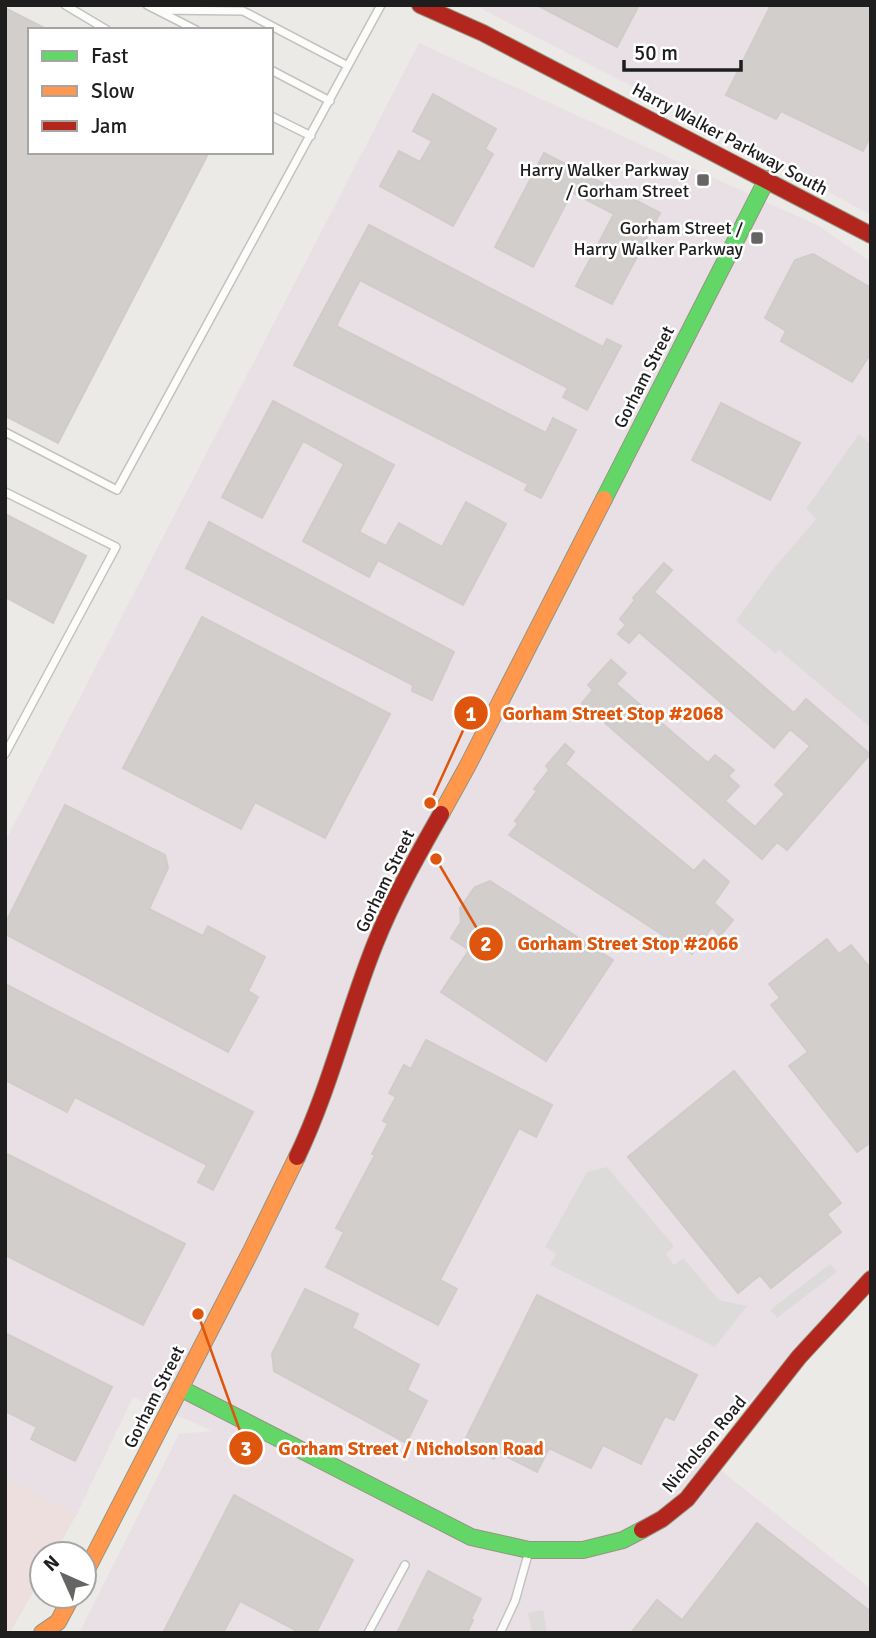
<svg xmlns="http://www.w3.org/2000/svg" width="876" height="1638" font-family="Signika,sans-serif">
  <rect width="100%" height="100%" fill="#eceae7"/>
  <path fill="#eddfde" d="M5,1477L77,1514L54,1554H42V1576L10,1633H5Z"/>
  <path fill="#e9e0e6" d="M474,5H871V215L687,115Z
    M419,43L819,226L871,262V1277L699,1453L871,1589V1633H79L179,1434L213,1431L133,1397L77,1514L5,1477V842Z"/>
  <path fill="#dcdbda" d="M859,434L871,444V728L779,650L776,654L736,621L774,568L816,519L806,509Z
    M607,1167L674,1246L666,1254L674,1265L683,1258L719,1300L747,1306L715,1347L550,1265L556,1254L545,1247L587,1172Z
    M830,1264L837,1272L777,1318L770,1310Z
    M543,1610L547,1633H532L528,1613Z"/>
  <path fill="#d1cecc" stroke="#cfccc9" stroke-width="2" d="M537,5H639L617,47Z
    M771,5H871V135L863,151L781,111L776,119L726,95Z
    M5,8L48,30H30V152H209L58,443L5,416Z
    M433,94L496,129L485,149L493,154L453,226L380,186L399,151L420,162L432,141L413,131Z
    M544,153L660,213L612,304L576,286L614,214L572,192L533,267L495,247Z
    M369,225L603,347L607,339L621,346L587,410L563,397L568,388L360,280L353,293L336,326L546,433L553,418L576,430L541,498L525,490L528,484L294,365Z
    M813,254L871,288V353L852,382L781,341L786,331L765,318L795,260Z
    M273,401L394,465L359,532L386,546L399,523L442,547L466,502L506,524L463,605L378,560L369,577L303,541L344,464L303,441L262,518L222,497Z
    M721,403L800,443L770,500L692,460Z
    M5,514L86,556L53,623L5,597Z
    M209,522L454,652L432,700L412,691L413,685L186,568Z
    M664,563L672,570L654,592L794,713L806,699L870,754L787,850L777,842L762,859L582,703L593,690L588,685L611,660L626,673L616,684L708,763L715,755L734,770L728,776L739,786L725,801L755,827L785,794L775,785L810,746L790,729L774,748L639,632L629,643L618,634L626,625L620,619L635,600L633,598Z
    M202,617L390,714L325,838L255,802L241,829L123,768Z
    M565,744L574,752L565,764L694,871L704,860L729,882L714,903L733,920L720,936L712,927L692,954L509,835L518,824L515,821L537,791L534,789L549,770L546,766Z
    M65,805L165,855L168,868L149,909L203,936L208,926L265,957L248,991L258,997L228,1052L5,934V924Z
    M490,881L613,960L546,1061L441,992L469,950L451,938L461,922L460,908L475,887Z
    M827,939L839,954L851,945L871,969V1142L857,1152L789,1066L808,1052L771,1005L780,998L769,984Z
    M5,984L253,1112L213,1190L198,1182L207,1165L75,1097L67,1112L5,1080Z
    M426,1040L552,1105L536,1137L519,1128L440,1280L457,1289L438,1325L326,1267L344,1232L336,1228L375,1155L372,1154L388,1124L383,1121L396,1097L389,1093L404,1065L411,1069Z
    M734,1071L841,1203L827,1214L841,1232L771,1288L760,1275L738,1293L628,1157Z
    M5,1153L185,1244L143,1325L5,1255Z
    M305,1289L358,1314L352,1328L419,1365L407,1390L427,1401L406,1443L274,1371L272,1354Z
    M537,1295L697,1375L674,1420L665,1416L641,1464L603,1445L591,1468L549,1448L537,1472L498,1452L494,1459L463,1444Z
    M5,1333L112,1387L75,1461L31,1439L37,1427L5,1411Z
    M234,1495L353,1560L316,1633H301L240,1601L223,1633H163Z
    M757,1523L871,1612V1633H631L657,1600L682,1620Z
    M428,1571L481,1599L471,1619L473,1620L467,1633H397Z"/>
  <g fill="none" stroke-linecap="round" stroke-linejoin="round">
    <g stroke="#c3c2c1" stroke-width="10">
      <path id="lane" d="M65,5L107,30
        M147,5L196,30
        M159,10L243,11L348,66
        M271,70L330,101
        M271,116L311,136
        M5,432L117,490L381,5
        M5,492L116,547L5,754
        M368,1633L405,1565
        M500,1633L515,1601L529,1551"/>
    </g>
    <g stroke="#959481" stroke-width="18">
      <path id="fast" d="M604,499L767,179
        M180,1388L471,1537L529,1550H583L623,1540L642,1530"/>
    </g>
    <g stroke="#959481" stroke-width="18">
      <path id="slow" d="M441,814L467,767L604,499
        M84,1575L251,1251L297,1157
        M42,1633L58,1622L72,1596"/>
    </g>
    <g stroke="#959481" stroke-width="18">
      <path id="jam" d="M420,5L483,33L871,235
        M297,1157C330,1088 347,1014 375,944C393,899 417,856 441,814
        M642,1530L662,1519L687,1499L799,1357L871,1279"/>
    </g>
    <use href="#lane" stroke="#fcfcfb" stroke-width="7"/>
    <use href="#fast" stroke="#63d668" stroke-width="16"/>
    <use href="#slow" stroke="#ff974d" stroke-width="16"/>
    <use href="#jam" stroke="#b3261e" stroke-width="16"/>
  </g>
  <g fill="#666564" stroke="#fff" stroke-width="2.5">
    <rect x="696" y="173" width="14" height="14" rx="3.5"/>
    <rect x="750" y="231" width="14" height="14" rx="3.5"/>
  </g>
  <g text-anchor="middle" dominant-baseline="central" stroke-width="5" stroke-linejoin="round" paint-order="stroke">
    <g font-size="18" fill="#1e1e1e" stroke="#fff">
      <text transform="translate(730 139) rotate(28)">Harry Walker Parkway South</text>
      <text transform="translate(644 377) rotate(-63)">Gorham Street</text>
      <text transform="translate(385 881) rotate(-64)">Gorham Street</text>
      <text transform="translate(154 1397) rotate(-63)">Gorham Street</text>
      <text transform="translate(704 1444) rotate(-50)">Nicholson Road</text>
    </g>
    <g font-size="18" fill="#1e1e1e" stroke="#fff" text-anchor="end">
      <text x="689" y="170">Harry Walker Parkway<tspan x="689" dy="21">/ Gorham Street</tspan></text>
      <text x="743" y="228">Gorham Street /<tspan x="743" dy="21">Harry Walker Parkway</tspan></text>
    </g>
  </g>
  <path fill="none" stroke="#de560d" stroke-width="2.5" d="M430 803L471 713M436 859L486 944M198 1314L246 1448"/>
  <g fill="#de560d" stroke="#fff" stroke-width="2.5">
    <circle cx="430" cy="803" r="7"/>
    <circle cx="436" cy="859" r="7"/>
    <circle cx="198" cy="1314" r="7"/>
    <circle cx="471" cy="713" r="18"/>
    <circle cx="486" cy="944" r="18"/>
    <circle cx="246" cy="1448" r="18"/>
  </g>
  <g font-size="21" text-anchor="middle" font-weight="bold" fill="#fff">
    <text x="471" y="721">1</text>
    <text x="486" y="951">2</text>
    <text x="246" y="1456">3</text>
  </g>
  <g font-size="19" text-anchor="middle" font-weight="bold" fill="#de560d" stroke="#fff" stroke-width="5" stroke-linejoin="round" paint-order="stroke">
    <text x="613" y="720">Gorham Street Stop #2068</text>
    <text x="628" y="950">Gorham Street Stop #2066</text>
    <text x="411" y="1455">Gorham Street / Nicholson Road</text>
  </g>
  <rect width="876" height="1638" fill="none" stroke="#1e1e1e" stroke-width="14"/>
  <rect x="28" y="28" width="245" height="126" fill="#ffffff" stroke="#a5a5a5" stroke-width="2"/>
  <rect x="42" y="51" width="35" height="10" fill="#63d668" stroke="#a5a5a5" stroke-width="2"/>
  <text x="91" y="63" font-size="21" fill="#1e1e1e">Fast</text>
  <rect x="42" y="86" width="35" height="10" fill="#ff974d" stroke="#a5a5a5" stroke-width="2"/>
  <text x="91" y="98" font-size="21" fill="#1e1e1e">Slow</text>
  <rect x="42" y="121" width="35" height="10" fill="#b3261e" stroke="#a5a5a5" stroke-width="2"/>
  <text x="91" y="133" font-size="21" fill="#1e1e1e">Jam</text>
  <g transform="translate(63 1575) rotate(315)"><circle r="33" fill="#ffffff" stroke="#a5a5a5" stroke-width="2"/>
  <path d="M0-5L12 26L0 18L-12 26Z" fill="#666564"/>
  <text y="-10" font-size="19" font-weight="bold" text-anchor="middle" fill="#1e1e1e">N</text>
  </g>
  <path d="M624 60v10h117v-10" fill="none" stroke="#1e1e1e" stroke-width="3.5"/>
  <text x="634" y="60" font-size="21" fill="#1e1e1e" stroke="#ffffff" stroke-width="5" paint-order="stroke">50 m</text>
</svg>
